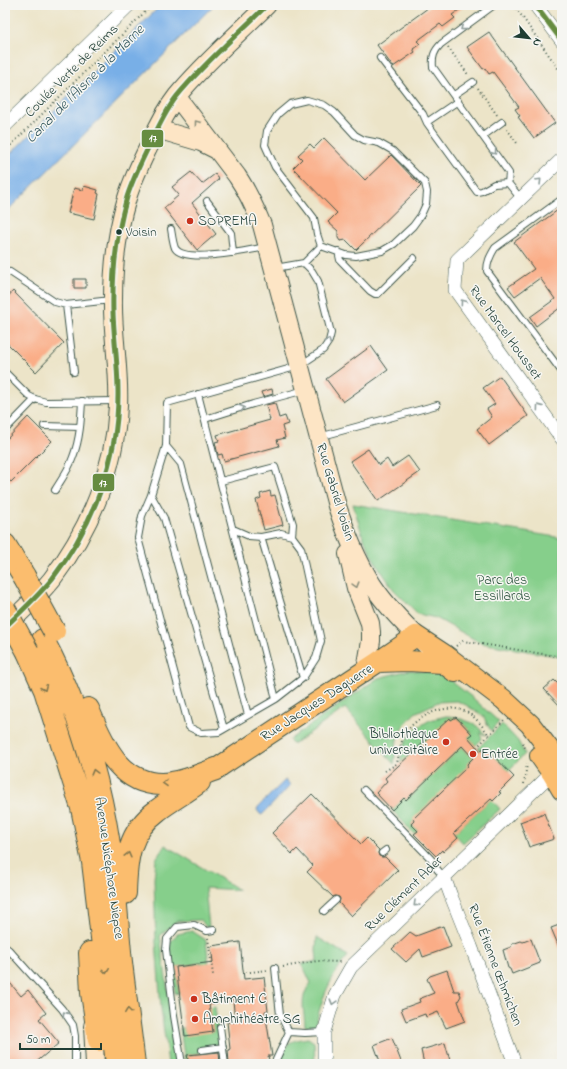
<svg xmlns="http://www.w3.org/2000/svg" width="567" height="1069" font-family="'Indie Flower',sans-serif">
  <rect width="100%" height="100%" fill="#f6f6f2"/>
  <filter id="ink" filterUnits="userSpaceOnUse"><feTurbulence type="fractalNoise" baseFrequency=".025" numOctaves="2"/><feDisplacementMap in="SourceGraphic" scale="8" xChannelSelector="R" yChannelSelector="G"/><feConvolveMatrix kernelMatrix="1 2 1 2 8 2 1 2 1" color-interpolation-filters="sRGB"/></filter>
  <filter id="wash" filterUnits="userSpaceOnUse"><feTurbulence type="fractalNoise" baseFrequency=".012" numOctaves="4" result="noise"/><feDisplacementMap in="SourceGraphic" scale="16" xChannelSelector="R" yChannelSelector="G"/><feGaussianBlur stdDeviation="0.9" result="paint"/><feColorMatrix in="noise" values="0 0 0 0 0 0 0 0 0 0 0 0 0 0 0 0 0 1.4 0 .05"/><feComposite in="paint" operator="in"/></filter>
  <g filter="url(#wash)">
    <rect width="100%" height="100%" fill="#ece4c8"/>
    <path fill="#86cf8b" stroke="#528660" d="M353,504L562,538V657L481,643L436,618L418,614L394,590L374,560L362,534Z
      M409,670L429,672L447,678L473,698L499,722L491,731L483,716L466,705L457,701L438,702L415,713L403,726L397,739L394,764L345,708L294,744L289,740L378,678Z
      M446,716L456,717L475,724L486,735L480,733L482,739L475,746L468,737L472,733L456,717L401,764V753L408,737L418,727L430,720Z
      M502,724L518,741L525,754L508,771L485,747L480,751L478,748Z
      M462,746L473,758L467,764L468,766L411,824L418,831L414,834L392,810L404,798L406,800Z
      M491,799L500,809L463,843L454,833Z
      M165,845L239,890L205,888L209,927H206L201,920L177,921L160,935L178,1064H168L161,1008L156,943L154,879L156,859Z
      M192,931L206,940L210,975L205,976L203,963L176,967L179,993L175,994L169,944L177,934Z
      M317,937L348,956C343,962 338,968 335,974C325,990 319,1009 315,1028L305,1026C304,1008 299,998 311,983L302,964L317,961L316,950Z
      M215,1007L220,1044L200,1048L201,1053L187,1055L189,1064H186L185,1062L180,1028H184L213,1032L210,1008Z
      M308,1038L314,1042L315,1064H278C289,1044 282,1042 308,1038Z"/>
    <path fill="#78afe7" stroke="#4c768e" d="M161,5H214L5,213V159Z
      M286,780L290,785L289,787L263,814L261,815L257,810L258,807L284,781Z"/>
    <g id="blocks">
      <path fill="#faad87" d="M432,5H466L452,15L455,18L443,27L440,24L417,41L420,44L413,49L415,52L393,67L377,45Z
        M489,32L555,123L534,138L518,117L520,116L515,109L519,107L493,72L489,74L485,68L483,69L467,47Z
        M324,138L365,180L391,155L421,186L356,250L346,240L340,241L338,238V231L328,222L337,213L293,168L302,159L298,155L310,144L314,148Z
        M191,172L202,184L215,174L219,179L192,203L216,234L197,250L164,208L179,195L172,187Z
        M84,186L98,190L97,193L99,194L94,219L68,213L74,188L83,190Z
        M562,207V308L561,307L536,326L530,317L555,299L540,278L515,296L508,287L534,269L514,242Z
        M74,279H86V288H74Z
        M13,291L64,343L36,372L5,341V300Z
        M371,346L388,370L343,402L326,379Z
        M500,376L528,416L489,445L477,429L492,417L487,409L495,404L483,388Z
        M272,389L273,394L263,397L261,392Z
        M275,403L279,418L285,416L288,424L282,426L285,438L277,440L279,446L224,461L222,454L218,455L215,442L219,441L217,435L270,420L266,405Z
        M28,417L52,441L11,482L5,477V441Z
        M368,449L379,465L387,459L392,467L408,456L420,472L378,501L350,461Z
        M270,491L271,496L275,495L283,525L264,530L256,500L261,498L260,494Z
        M554,680L562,688V708L544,689Z
        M456,717L472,734L468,737L480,751L485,747L514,777L499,792L501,793L493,801L491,799L454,833L458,838L443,852L442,850L436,856L414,834L418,831L411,824L414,821L413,819L468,766L467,764L473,758L462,746L406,800L404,798L392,810L376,793L387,781L385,778L450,718L451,720Z
        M312,794L361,844L367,838L379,850L378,853L379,856L382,857H385L398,870L351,916L339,903L340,899L339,897L335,896L333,897L307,872L313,866L297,849L292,854L272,833Z
        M544,813L554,839L529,847L520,822Z
        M562,924V954L551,928Z
        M443,926L451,947L423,957L420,949L406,962L392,949L410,932L416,936Z
        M531,939L540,963L512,974L510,969L508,968L503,950L511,947L512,944L521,941L523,942Z
        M240,942L244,979L264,977L268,1011H265L272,1056H268L270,1064H229L228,1050L230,1049L227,1022H235L233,1000L209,1004L213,1032L185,1036L176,967L213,962L211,946Z
        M447,970L454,991H459L461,996L458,1001L465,1021L446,1028L438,1012L426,1017L425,1014L406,1021L401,1009L420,1002L419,999L434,993L427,979L430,976Z
        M5,977L21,996L28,990L46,1013L39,1019L59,1043L34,1064H5Z
        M392,1038L402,1064H381L374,1045Z
        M445,1043L451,1064H424L421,1050Z
        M219,1052L220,1064H189L187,1055Z"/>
    </g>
  </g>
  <g filter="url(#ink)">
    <use href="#blocks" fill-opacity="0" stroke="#3e564a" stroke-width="1"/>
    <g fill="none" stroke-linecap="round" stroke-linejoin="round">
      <g stroke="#3e564a" stroke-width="8">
        <path id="lane" d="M494,5L441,44C434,51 432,57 433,67L509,173L508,183L521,199
          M380,58L423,114L427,123L477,192L482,191L494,184L508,183
          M454,95L473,82
          M427,122L458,101
          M483,136L502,122
          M562,199L495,248C490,256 487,262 487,271L562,372
          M207,201L231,233L233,253
          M171,229C172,235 173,243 175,248C184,264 250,250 266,247
          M338,251L340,260L370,291L375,294H378L414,258
          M275,268L304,263L321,246L317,234L314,218L275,167L265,145L267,131L278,114L290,104L307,100L324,105L334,112L355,135L364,140L379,143L393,151L425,183L427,192L426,204L421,215L413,226L394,244L382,251L356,256L346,255L321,246
          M10,272L55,302L66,305L111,300
          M66,305L74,372
          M5,372L29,396L35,399L46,402L116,401
          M198,394L276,699L219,732L201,733L189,727L138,538L142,516L151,495L166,446L167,403L299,366L323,350L329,341L331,333L318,281L312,271L304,263
          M205,419L253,404L305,390
          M44,426L80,427
          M5,430L35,399
          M319,437L437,405
          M166,446L181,464L248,715
          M221,481L275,467L293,524L292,536
          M55,490C62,479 69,469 73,457C80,439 81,420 82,401
          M151,495L164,518L224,729
          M233,529L249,536L261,537L281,533L292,536L301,548L321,641L316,658L303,678L276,699
          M261,537L303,678
          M364,790L431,859L436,868L444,877
          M382,853L386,850
          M324,911L336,900
          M5,947L9,950L62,1009L73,1025L75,1036V1064
          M275,968L280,1015L289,1032L305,1033L324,1032
          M220,1027L225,1064
          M202,1050L223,1047
          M182,1064L174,1016L166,950L167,939L177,927L194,925L207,931L214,930
          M274,1064L289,1032"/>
      </g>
      <g stroke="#3e564a" stroke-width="14">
        <path id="street" d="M535,5L562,41
          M5,126L129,5
          M562,159L457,260L455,290L562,439
          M444,877L451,896L471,946L515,1064
          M325,1064L324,1060V1032L335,995L351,967L552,773"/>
      </g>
      <g stroke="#3e564a" stroke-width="20">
        <path id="secondary" d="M177,97L237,176C248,192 255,208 262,225L337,506C347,536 359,567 378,593C392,612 409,629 426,645
          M157,129L201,142L215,149
          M348,554L356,588L370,623L371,632V641L366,670
          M5,627C21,612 38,596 52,579C90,529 115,469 118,406C120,370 112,335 113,299C113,265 117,231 127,198C133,178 142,160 151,142C158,126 166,110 177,96C204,63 237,35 267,5
          M93,1026L95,1064"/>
      </g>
      <g stroke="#3e564a" stroke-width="22">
        <path id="primary" d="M378,662L408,661L443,663L455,672
          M540,756L552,773L562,790
          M216,769L378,662L416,636L445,655L503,699L530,724L562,766"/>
      </g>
      <g stroke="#3e564a" stroke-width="24">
        <path id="highway" d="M5,545L24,576
          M43,640C77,704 98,773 109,844C115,883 117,923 121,962C125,996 130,1030 134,1064
          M28,652L45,690L82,808L93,862L117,1064
          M88,709C103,746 123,791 172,783C187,781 202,774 216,769
          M125,893C126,859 128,832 158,810C171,800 186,792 199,782
          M90,953L92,993L99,1040"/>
      </g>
      <path stroke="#3e564a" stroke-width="2" stroke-dasharray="1 3" stroke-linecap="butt" d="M514,5L562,74
        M448,47L469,76
        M478,88L497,115
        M507,129L517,143
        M5,151L152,5
        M456,646L463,641L562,657
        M489,735L504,720
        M523,743L526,750
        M385,771L395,765L397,763C399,755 400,744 404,736C413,718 441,704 462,710C474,714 482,726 489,735L477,747
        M524,784L527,764
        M208,938L213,975
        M283,967L317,961L340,962
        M242,973L268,970"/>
      <use href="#lane" stroke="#fff" stroke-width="6"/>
      <use href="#street" stroke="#fff" stroke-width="13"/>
      <use href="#secondary" stroke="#fde5c5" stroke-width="18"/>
      <use href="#primary" stroke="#fbbd6e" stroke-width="20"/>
      <use href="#highway" stroke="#fbbd6e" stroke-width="22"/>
      <g stroke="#3e564a" stroke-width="24" stroke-linecap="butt">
        <path id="highway-bridge" d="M24,576L54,631
          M5,610L28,652"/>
      </g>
      <use href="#highway-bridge" stroke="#fbbd6e" stroke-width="22"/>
      <g stroke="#f6f6f2" stroke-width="8">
        <path id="bus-1" d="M535,5L562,41
          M5,627C21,612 38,596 52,579C93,526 119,458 118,391C118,365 114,339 113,313C112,274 116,235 127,197C133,178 142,160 151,142C159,126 166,110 177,96C204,63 237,35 267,5"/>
      </g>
      <use href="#bus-1" stroke="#668c41" stroke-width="5"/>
    </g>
    <defs><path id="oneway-chevron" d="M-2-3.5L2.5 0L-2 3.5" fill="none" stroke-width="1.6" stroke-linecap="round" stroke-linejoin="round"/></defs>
    <g stroke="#8f9e9a">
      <use href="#oneway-chevron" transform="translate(463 28) rotate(144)"/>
      <use href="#oneway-chevron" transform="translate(494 152) rotate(55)"/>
      <use href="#oneway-chevron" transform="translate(539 181) rotate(-45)"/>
      <use href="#oneway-chevron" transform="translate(463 302) rotate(-126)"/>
      <use href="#oneway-chevron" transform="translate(328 341) rotate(-67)"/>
      <use href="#oneway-chevron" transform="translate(539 407) rotate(-126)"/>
      <use href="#oneway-chevron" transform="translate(242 408) rotate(-17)"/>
      <use href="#oneway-chevron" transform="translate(416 904) rotate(136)"/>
      <use href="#oneway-chevron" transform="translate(333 1002) rotate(106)"/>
      <use href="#oneway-chevron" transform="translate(65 1014) rotate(-125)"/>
    </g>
    <g stroke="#8e917c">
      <use href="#oneway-chevron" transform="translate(197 123) rotate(-127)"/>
      <use href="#oneway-chevron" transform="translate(356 585) rotate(74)"/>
    </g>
    <g stroke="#82774e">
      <use href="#oneway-chevron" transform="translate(44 688) rotate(67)"/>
      <use href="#oneway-chevron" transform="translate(94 772) rotate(-105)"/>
      <use href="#oneway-chevron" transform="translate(165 783) rotate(179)"/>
      <use href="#oneway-chevron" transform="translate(128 855) rotate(-76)"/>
      <use href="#oneway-chevron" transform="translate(106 971) rotate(84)"/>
      <use href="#oneway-chevron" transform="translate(128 1011) rotate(-97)"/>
    </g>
  </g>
  <g fill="#c8321e" stroke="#f6f6f2" stroke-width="1.5">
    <circle cx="190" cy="221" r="4"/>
    <circle cx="446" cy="742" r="4"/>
    <circle cx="473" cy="754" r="4"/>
    <circle cx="194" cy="999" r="4"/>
    <circle cx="195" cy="1019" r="4"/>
  </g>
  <circle fill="#1f3d34" stroke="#f6f6f2" stroke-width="1.5" cx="119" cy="232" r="3.5"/>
  <g text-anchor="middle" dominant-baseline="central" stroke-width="3" stroke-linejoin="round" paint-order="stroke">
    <g font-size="13" fill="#1f3d34" stroke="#f6f6f2" text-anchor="start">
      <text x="126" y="232">Voisin</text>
    </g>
    <g font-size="14" fill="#1f3d34" stroke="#f6f6f2">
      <text transform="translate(72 71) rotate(-45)">Coulée Verte de Reims</text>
      <text transform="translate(505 333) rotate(54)">Rue Marcel Housset</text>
      <text transform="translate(335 492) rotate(73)">Rue Gabriel Voisin</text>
      <text transform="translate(317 703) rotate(-33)">Rue Jacques Daguerre</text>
      <text transform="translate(109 868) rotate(82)">Avenue Nicéphore Niepce</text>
      <text transform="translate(404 894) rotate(-44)">Rue Clément Ader</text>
      <text transform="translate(495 965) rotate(69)">Rue Étienne Œhmichen</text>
    </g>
    <g font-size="14" fill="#1f3d34" stroke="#f6f6f2" text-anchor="start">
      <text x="198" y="221">SOPREMA</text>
      <text x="438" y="734" text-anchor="end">Bibliothèque<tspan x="438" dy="16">universitaire</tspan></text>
      <text x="481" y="754">Entrée</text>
      <text x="202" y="999">Bâtiment C</text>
      <text x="203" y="1019">Amphithéatre SG</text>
    </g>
    <g font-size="14" fill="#345a45" stroke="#f6f6f2">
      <text x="502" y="580">Parc des<tspan x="502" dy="16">Essillards</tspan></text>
    </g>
    <g font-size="15" font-style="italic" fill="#355a61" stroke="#f6f6f2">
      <text transform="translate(85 84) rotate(-45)">Canal de l'Aisne à la Marne</text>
    </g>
  </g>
  <g stroke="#f6f6f2" stroke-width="1.5">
    <rect x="141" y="129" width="23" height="19" rx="4" fill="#668c41"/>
    <rect x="92" y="473" width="23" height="19" rx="4" fill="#668c41"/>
  </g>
  <g font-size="11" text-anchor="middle" font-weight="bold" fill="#fff">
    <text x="153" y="142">17</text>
    <text x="103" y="487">17</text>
  </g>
  <rect width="567" height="1069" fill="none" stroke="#f6f6f2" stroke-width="20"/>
  <g transform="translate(529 38) rotate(118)" stroke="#f6f6f2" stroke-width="3" paint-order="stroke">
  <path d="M0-3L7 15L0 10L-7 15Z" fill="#1f3d34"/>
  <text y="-6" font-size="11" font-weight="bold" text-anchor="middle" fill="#1f3d34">N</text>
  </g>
  <path d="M20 1043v6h81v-6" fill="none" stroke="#1f3d34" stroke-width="2"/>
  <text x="26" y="1043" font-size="12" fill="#1f3d34" stroke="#f6f6f2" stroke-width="3" paint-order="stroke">50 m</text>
</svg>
